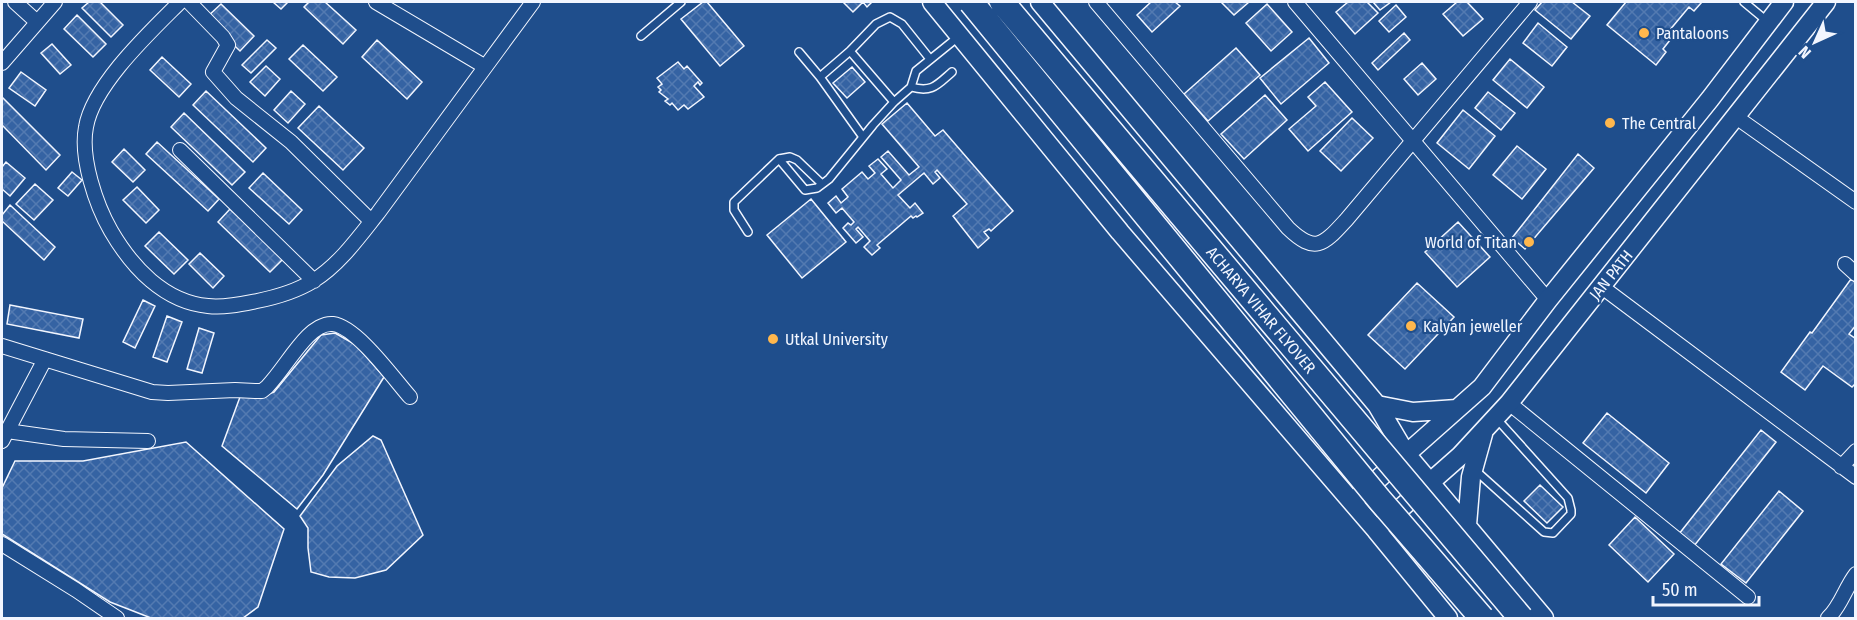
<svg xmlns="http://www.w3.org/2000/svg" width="1857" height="620" font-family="'Fira Sans Condensed',sans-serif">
  <defs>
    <pattern id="building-cross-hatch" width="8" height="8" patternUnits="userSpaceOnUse" patternTransform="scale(1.5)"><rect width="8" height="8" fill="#3563a3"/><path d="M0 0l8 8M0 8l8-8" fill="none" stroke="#537ab1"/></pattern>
  </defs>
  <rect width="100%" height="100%" fill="#1f4e8c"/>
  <path fill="url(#building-cross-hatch)" stroke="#f2f6ff" stroke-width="1.5" d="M89,2H100L123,25L111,37L82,8Z
    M273,2H288L281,9Z
    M309,2H325L356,30L343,44L304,7Z
    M703,2H707L744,46L720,66L681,19Z
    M843,2H872L867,7L863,2L853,12Z
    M1151,2H1175L1180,6L1152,32L1137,15Z
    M1221,2H1249L1234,15Z
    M1348,2H1367L1378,13L1355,34L1336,12Z
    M1373,2H1391L1380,10Z
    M1457,2H1467L1483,19L1463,36L1443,14Z
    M1542,2H1572L1590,16L1571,39L1535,10Z
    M1626,2H1702L1694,11L1689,7L1669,31L1674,35L1663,49L1666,52L1656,65L1607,25Z
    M221,4L254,36L240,51L206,18Z
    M1267,4L1292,32L1271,51L1246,23Z
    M1396,5L1406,17L1389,32L1379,21Z
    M77,15L106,44L93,57L64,29Z
    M1538,23L1567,47L1552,66L1523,43Z
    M1404,33L1410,40L1378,70L1372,63Z
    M1309,38L1329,63L1281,104L1260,78Z
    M267,40L276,48L251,73L242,65Z
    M377,40L422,82L407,99L362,57Z
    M52,44L71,65L60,74L41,53Z
    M303,45L337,77L323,91L289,59Z
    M1236,48L1260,75L1208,121L1184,94Z
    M162,57L191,84L179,97L150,70Z
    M1510,59L1544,87L1527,108L1493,80Z
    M678,62L684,69L687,66L702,83L700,85L698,82L694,86L704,97L688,109L684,105L678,110L672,103L670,105L665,101L668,99L659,92L661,90L658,87L662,84L657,78Z
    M1422,63L1436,79L1418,95L1404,79Z
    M266,66L280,79L265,96L250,82Z
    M852,67L865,82L847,98L833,83Z
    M21,72L46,90L35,106L9,88Z
    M1325,82L1352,112L1308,151L1289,129L1316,106L1308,97Z
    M206,91L266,148L253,162L193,105Z
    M291,91L305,104L288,123L274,110Z
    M1488,92L1515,113L1501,130L1475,108Z
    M1265,95L1287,120L1244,159L1221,134Z
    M2,97L60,155L46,170L2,125Z
    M907,103L935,136L943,130L1013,211L991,231L989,229L984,232L989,238L978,248L953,216L967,204L937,170L935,172L940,178L933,184L924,173L898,195L910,208L915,203L923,213L917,217L916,216L913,218L911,216L877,245L880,248L872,255L864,247L870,241L858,227L856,229L863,237L856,243L843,228L848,223L851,225L854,222L842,208L836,213L828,203L836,196L841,203L848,197L842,189L862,172L868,179L875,173L869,166L878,159L887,169L881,174L893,188L901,180L881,157L888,151L909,175L919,167L882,124Z
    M319,106L364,148L343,170L298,128Z
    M1463,110L1495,136L1469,169L1437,143Z
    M184,113L245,172L232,185L171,127Z
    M1352,118L1373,138L1341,171L1320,151Z
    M157,142L219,199L208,211L146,154Z
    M1517,146L1546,169L1522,199L1493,175Z
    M124,149L145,170L133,182L112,162Z
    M1578,154L1594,168L1525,249L1512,238Z
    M6,162L25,178L10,196L2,189V167Z
    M72,172L82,180L68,196L58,188Z
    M263,173L302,210L289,224L249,188Z
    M35,184L53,200L34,220L16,204Z
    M137,187L159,210L146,223L123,200Z
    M811,199L846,242L802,278L767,235Z
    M10,205L55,247L44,260L2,221V215Z
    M230,209L283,259L270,272L218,222Z
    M1458,222L1490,257L1457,287L1425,252Z
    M159,232L188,260L174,274L145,246Z
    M200,253L224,276L213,288L189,264Z
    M1851,279L1856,283V325L1849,334L1856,339V383L1852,387L1823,366L1805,390L1781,372L1810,332L1812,333Z
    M1417,283L1454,317L1405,369L1368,335Z
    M143,300L155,306L135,348L123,342Z
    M10,305L83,319L79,338L7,324Z
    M167,316L182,322L167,362L153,357Z
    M199,328L214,333L202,373L187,369Z
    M335,333L356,345L384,377L323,475L297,509L222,446L240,397H258L274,392L321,335Z
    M1607,413L1669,463L1646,493L1583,443Z
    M1761,430L1776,442L1694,546L1679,534Z
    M373,436L381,440L423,535L386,570L355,578L329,577L311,572L308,548V528L300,516L337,466Z
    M186,442L284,529L258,607L243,618H151L110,602L2,534V488L15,461H83Z
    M1540,485L1563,507L1547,523L1524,501Z
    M1779,491L1803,511L1746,583L1721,564Z
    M1635,517L1674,554L1648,582L1609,545Z"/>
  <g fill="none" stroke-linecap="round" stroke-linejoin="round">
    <g stroke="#f2f6ff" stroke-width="10">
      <path id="lane" d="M1744,2L1768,22
        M641,36L681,2
        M850,51L894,102
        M799,52L820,77L863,137
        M820,77L850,51L876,24L890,17L902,24L930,59
        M911,87C932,93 937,85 952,72
        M779,159L805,190L817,188L829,179L873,125L894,102L911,87L916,71L958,37
        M748,232L734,210V202L779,159L790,157L797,160L822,184
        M1475,470L1544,532L1553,533L1571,514V510L1568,498L1496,418"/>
    </g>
    <g stroke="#f2f6ff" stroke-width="16">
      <path id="street" d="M15,2L37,22
        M180,2C150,32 93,85 86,127C80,158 96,205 111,231C132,267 164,302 208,306C224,308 242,304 257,301C277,297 295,292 313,281C339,265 359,237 378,213L533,2
        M189,2L223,37L228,45L213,72L236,98L291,142L371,221
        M376,2L484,66
        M1096,2L1288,228C1316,255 1324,244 1347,219L1530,2
        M1295,2L1548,300
        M2,63L55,2
        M1736,117L1856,202
        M180,150L314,281
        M1845,264L1856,274
        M1602,287L1856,477
        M2,346L152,392L168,393L235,390L255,391H262L267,387C282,371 293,351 308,336C314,330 324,323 333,324C357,327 394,379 410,397
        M1509,403L1748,597
        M7,431L64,439L148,441
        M2,441L45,359
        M1841,467L1856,451
        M2,544L76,590L117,618
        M1828,618C1841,606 1845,588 1856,574"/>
    </g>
    <g stroke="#f2f6ff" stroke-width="21">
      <path id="secondary" d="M932,2L1120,232L1376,530L1448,618
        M1040,2L1377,405L1406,454L1544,618
        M1377,405L1413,412L1457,409
        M1360,495L1482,387L1548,300L1710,99L1784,2
        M1384,523L1460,456L1509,403L1826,2
        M1467,525L1471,477L1483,434"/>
    </g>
    <use href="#lane" stroke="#1f4e8c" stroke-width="7"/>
    <use href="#street" stroke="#1f4e8c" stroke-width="14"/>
    <use href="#secondary" stroke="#1f4e8c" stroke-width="18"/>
    <g stroke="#f2f6ff" stroke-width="27" stroke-linecap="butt">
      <path id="highway-bridge" d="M971,2L1379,499L1482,618
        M1002,2L1521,618"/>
    </g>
    <use href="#highway-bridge" stroke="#1f4e8c" stroke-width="24"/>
  </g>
  <g fill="#ffb74d" stroke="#1f4e8c" stroke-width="2">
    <circle cx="1644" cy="33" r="6"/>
    <circle cx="1610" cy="123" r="6"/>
    <circle cx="1529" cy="242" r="6"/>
    <circle cx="1411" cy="326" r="6"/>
    <circle cx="773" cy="339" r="6"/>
  </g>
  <g text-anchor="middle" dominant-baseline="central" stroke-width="4.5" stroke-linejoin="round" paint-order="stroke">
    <g font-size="16" fill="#f2f6ff" stroke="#1f4e8c" text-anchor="start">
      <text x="1656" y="33">Pantaloons</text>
      <text x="1622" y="123">The Central</text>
      <text x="1517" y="242" text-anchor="end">World of Titan</text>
      <text x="1423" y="326">Kalyan jeweller</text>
      <text x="785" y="339">Utkal University</text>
    </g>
    <g font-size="16" fill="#f2f6ff" stroke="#1f4e8c">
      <text transform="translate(1611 275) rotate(-51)">JAN PATH</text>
      <text transform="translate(1261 310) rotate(50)">ACHARYA VIHAR FLYOVER</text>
    </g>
  </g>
  <rect width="1857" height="620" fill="none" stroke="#f2f6ff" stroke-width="6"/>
  <g transform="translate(1815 42) rotate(225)" stroke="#1f4e8c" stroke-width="4.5" paint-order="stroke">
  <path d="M0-4.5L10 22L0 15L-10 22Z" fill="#f2f6ff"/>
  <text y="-9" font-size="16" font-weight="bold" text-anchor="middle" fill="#f2f6ff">N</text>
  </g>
  <path d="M1653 596v9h106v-9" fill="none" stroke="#f2f6ff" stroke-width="3"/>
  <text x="1662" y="596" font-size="18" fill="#f2f6ff" stroke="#1f4e8c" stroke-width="4.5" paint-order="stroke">50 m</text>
</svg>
